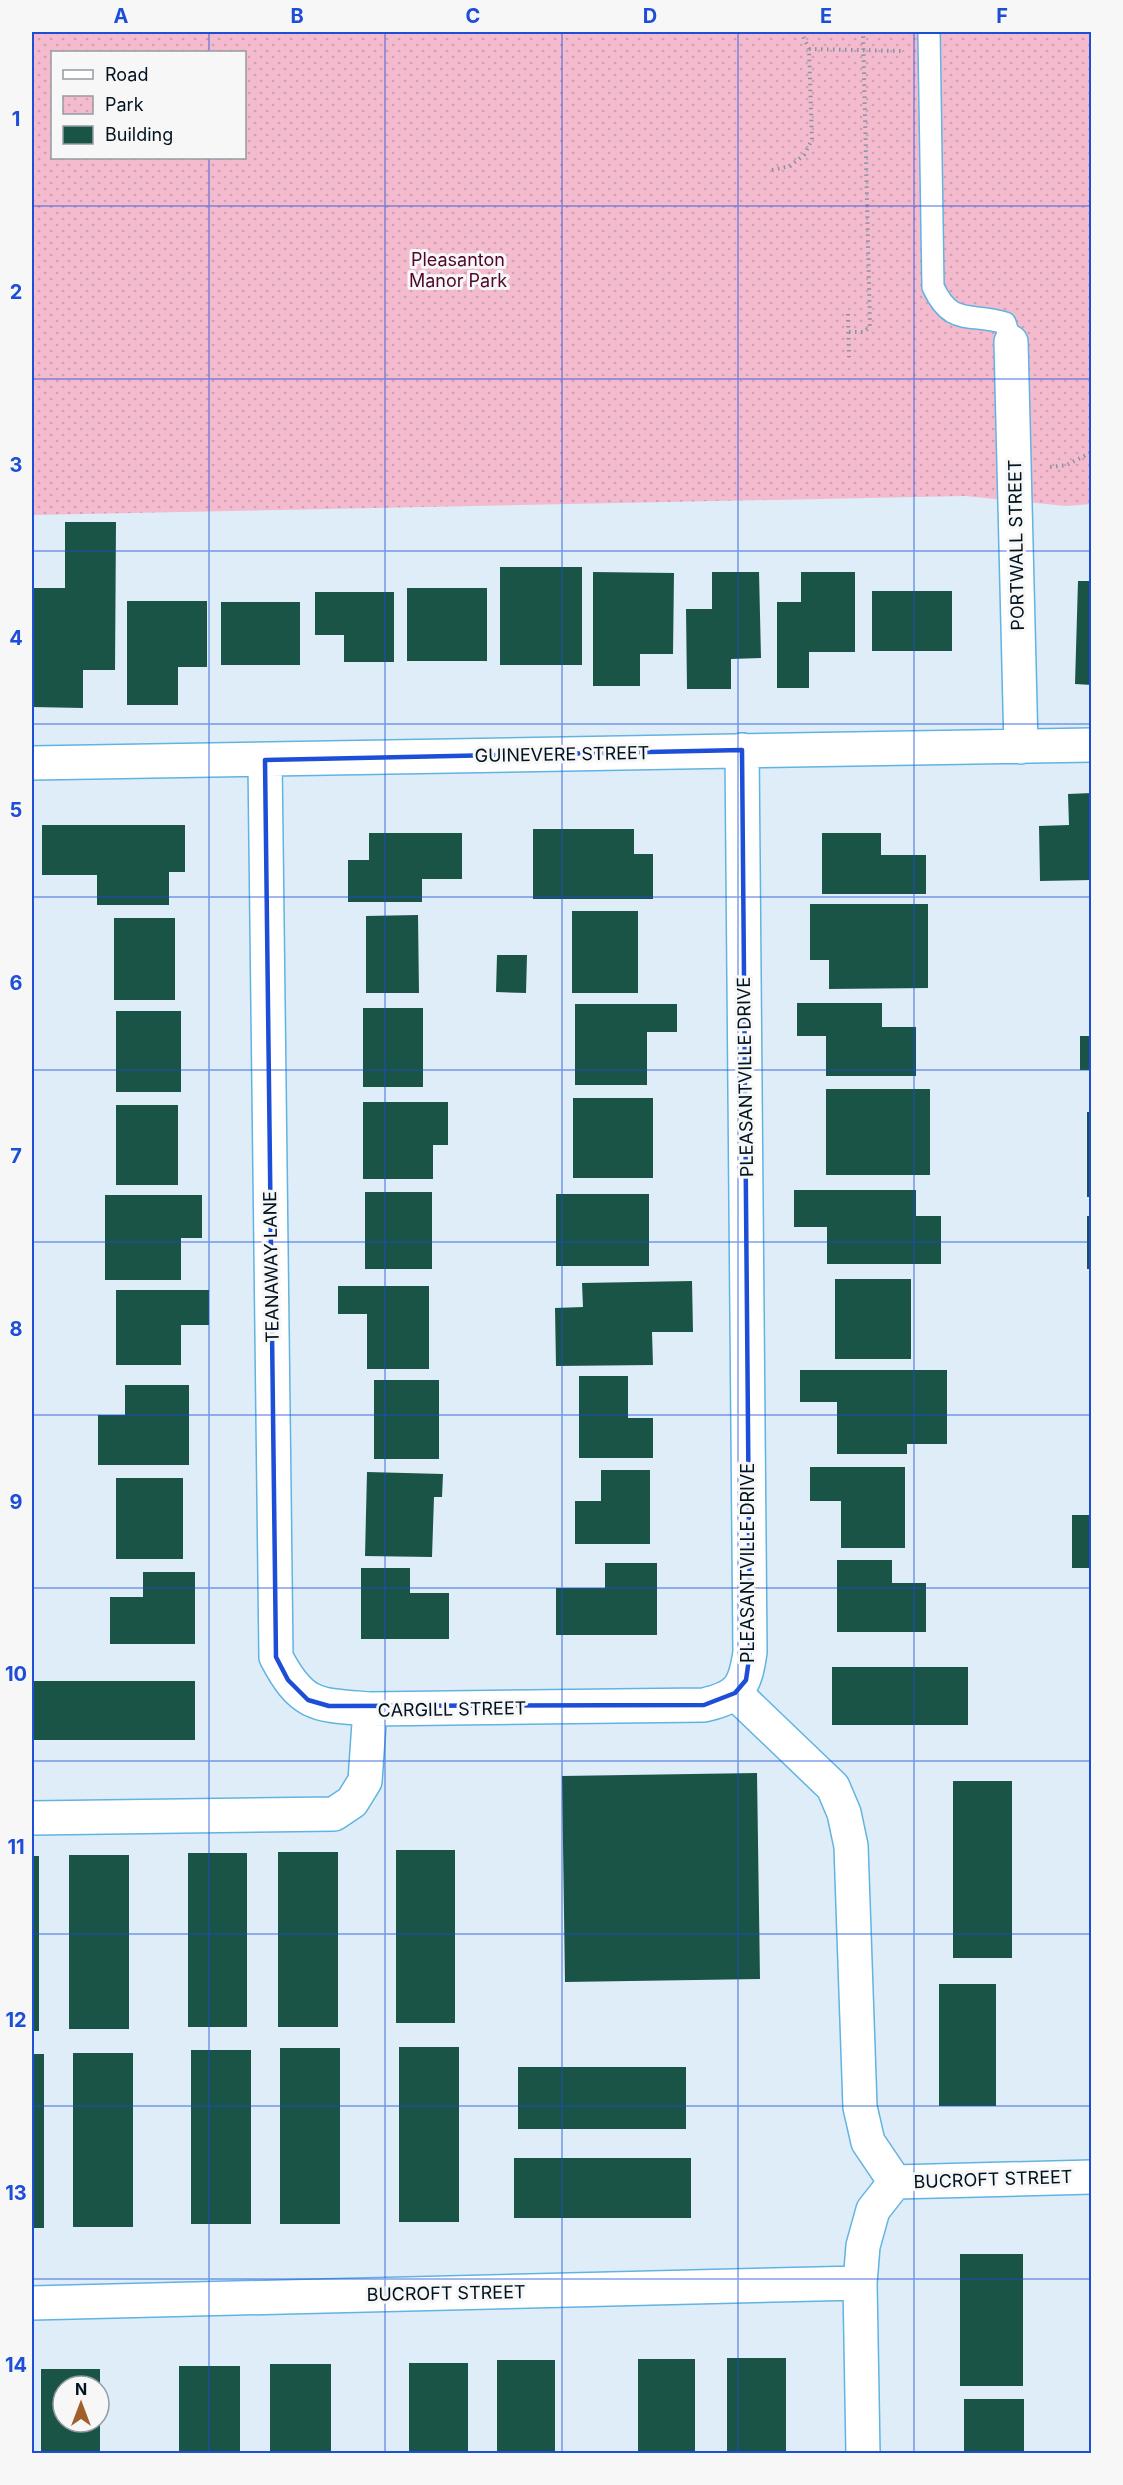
<svg xmlns="http://www.w3.org/2000/svg" width="1123" height="2485" font-family="Inter,sans-serif">
  <defs>
    <pattern id="park-dots" width="8" height="8" patternUnits="userSpaceOnUse" patternTransform="scale(1.5)"><rect width="8" height="8" fill="#f4bbcf"/><path d="M2 2h.1M6 6h.1" fill="none" stroke="#cfa0b1" stroke-width="1.8" stroke-linecap="round"/></pattern>
  </defs>
  <rect width="100%" height="100%" fill="#deedf7"/>
  <path fill="url(#park-dots)" fill-rule="evenodd" d="M32,32H1091V504L1066,506L965,496L32,515ZM52,52H244V158H52Z"/>
  <path fill="#1a5447" d="M65,522H116L115,670H83V708L32,707V588H65Z
    M500,567H582V665H500Z
    M593,572L674,573L673,654H640V686H593Z
    M712,572H759L761,658L731,659V689H687L686,609H712Z
    M801,572H855V652H809V688H777V602H801Z
    M1078,581H1092V685L1075,684Z
    M407,588H487V661H407Z
    M872,591H952V651H872Z
    M315,592H394V662H344V635H315Z
    M127,601H207V667H178V705H127Z
    M221,602H300V665H221Z
    M1092,793V880L1040,881L1039,826L1069,825L1068,794Z
    M42,825H185V872H169V905H97V875H42Z
    M533,829H634V854H653V899H533Z
    M369,833H462V879H422V902H348V860H369Z
    M822,833H881V855H926V894H822Z
    M810,904H928V988L829,989V960H810Z
    M572,911H638V993H572Z
    M418,915L419,993H366V916Z
    M114,918H175V1000H114Z
    M497,955H527L526,993L496,992Z
    M797,1003H882V1027H916V1076H826V1036H797Z
    M575,1004H677V1032H647V1085H575Z
    M363,1008H423V1087H363Z
    M116,1011H181V1092H116Z
    M1080,1036H1092V1070H1080Z
    M826,1089H930V1175H826Z
    M573,1098H653V1178H573Z
    M363,1102H448V1145H433V1179H363Z
    M116,1105H178V1185H116Z
    M1087,1112H1092V1197H1087Z
    M794,1190H916V1216H941V1264H827V1227H794Z
    M365,1192H432V1269H365Z
    M556,1194H649V1266H556Z
    M105,1195H202V1238H181V1280H105Z
    M1087,1216H1092V1269H1087Z
    M835,1279H911V1359H835Z
    M692,1281L693,1332H652L653,1365L556,1366L555,1308L583,1307L582,1283Z
    M338,1286H429V1369H367V1314H338Z
    M116,1290H209V1325H181V1365H116Z
    M800,1370H947V1444H907V1454H837V1402H800Z
    M579,1376H628V1418H653V1458H579Z
    M374,1380H439V1459H374Z
    M125,1385H189V1465H98V1415H125Z
    M810,1467H905V1548H841V1501H810Z
    M601,1470H650V1544H575V1501H601Z
    M367,1472L443,1474L442,1497H434L432,1557L365,1556Z
    M116,1478H183V1559H116Z
    M1072,1515H1092V1568H1072Z
    M837,1560H892V1583H926V1632H837Z
    M605,1563H657V1635H556V1588H605Z
    M361,1568H410V1593H449V1639H361Z
    M143,1572H195V1644H110V1597H143Z
    M832,1667H968V1725H832Z
    M32,1681H195V1740H32Z
    M757,1773L760,1979L565,1982L562,1776Z
    M953,1781H1012V1958H953Z
    M396,1850H455V2023H396Z
    M278,1852H338V2027H278Z
    M188,1853H247V2027H188Z
    M69,1855H129V2029H69Z
    M32,1856H39V2031H32Z
    M939,1984H996V2106H939Z
    M399,2047H459V2222H399Z
    M280,2048H340V2224H280Z
    M191,2050H251V2224H191Z
    M73,2053H133V2227H73Z
    M32,2054H44V2228H32Z
    M518,2067H686V2129H518Z
    M514,2158H691V2218H514Z
    M960,2254H1023V2386H960Z
    M727,2358H786V2454H727Z
    M638,2359H695V2454H638Z
    M497,2360H555V2454H497Z
    M409,2363H468V2454H409Z
    M270,2364H331V2454H270Z
    M179,2366H240V2454H179Z
    M41,2369H100V2386H63V2422H100V2454H41Z
    M964,2399H1024V2454H964Z"/>
  <g fill="none" stroke-linecap="round" stroke-linejoin="round">
    <g stroke="#61b3e2" stroke-width="24">
      <path id="service" d="M929,32L933,287C952,327 968,312 1005,323L1011,342"/>
    </g>
    <g stroke="#61b3e2" stroke-width="36">
      <path id="minor" d="M1011,342L1021,747
        M265,760L276,1657C302,1707 317,1705 370,1709L704,1705C739,1697 745,1687 750,1652L742,750
        M32,763L1092,745
        M735,1693L833,1787L844,1813L851,1846L860,2107L868,2142L895,2182
        M32,1818L334,1814L352,1802L365,1781L370,1709
        M895,2182L1092,2177
        M32,2303L860,2283
        M863,2454L860,2283L863,2246L873,2210L895,2182"/>
    </g>
    <path stroke="#8494a0" stroke-width="4" stroke-dasharray="1.5 4.5" stroke-linecap="butt" d="M809,49L902,51
      M772,170L790,166L804,155L812,140L809,49L801,32
      M848,314L849,357
      M849,332H864L870,327L863,32
      M1050,467L1067,465L1092,452"/>
    <use href="#service" stroke="#fff" stroke-width="21"/>
    <use href="#minor" stroke="#fff" stroke-width="33"/>
  </g>
  <path fill="none" stroke="#1d4ed8" stroke-width="4.5" stroke-linejoin="round" d="M742,750L750,1652L746,1680L735,1693L704,1705L329,1706L308,1700L288,1680L276,1657L265,760Z"/>
  <path fill="none" stroke="#1d4ed8" stroke-width="1.5" stroke-opacity="0.55" d="M209,32V52M385,32V2454M562,32V2454M738,32V2454M914,32V2454M209,158V2454M32,206H1092M32,379H1092M32,551H1092M32,724H1092M32,897H1092M32,1070H1092M32,1242H1092M32,1415H1092M32,1588H1092M32,1761H1092M32,1934H1092M32,2106H1092M32,2279H1092"/>
  <g text-anchor="middle" dominant-baseline="central" stroke-width="6" stroke-linejoin="round" paint-order="stroke">
    <g font-size="18" fill="#51072d" stroke="#f7f7f7">
      <text x="458" y="259">Pleasanton<tspan x="458" dy="21">Manor Park</tspan></text>
    </g>
    <g font-size="18" fill="#001320" stroke="#f7f7f7">
      <text transform="translate(1016 545) rotate(-91)">PORTWALL STREET</text>
      <text transform="translate(562 754) rotate(-1)">GUINEVERE STREET</text>
      <text transform="translate(745 1077) rotate(-91)">PLEASANTVILLE DRIVE</text>
      <text transform="translate(271 1267) rotate(-91)">TEANAWAY LANE</text>
      <text transform="translate(747 1563) rotate(-90)">PLEASANTVILLE DRIVE</text>
      <text transform="translate(452 1709) rotate(-1)">CARGILL STREET</text>
      <text transform="translate(993 2179) rotate(-2)">BUCROFT STREET</text>
      <text transform="translate(446 2293) rotate(-1)">BUCROFT STREET</text>
    </g>
  </g>
  <rect width="1123" height="2485" fill="none" stroke="#f7f7f7" stroke-width="66"/>
  <rect x="51" y="51" width="195" height="108" fill="#f7f7f7" stroke="#949ca1" stroke-width="1.5"/>
  <rect x="63" y="70" width="30" height="9" fill="#ffffff" stroke="#949ca1" stroke-width="1.5"/>
  <text x="105" y="81" font-size="18" fill="#001320">Road</text>
  <rect x="63" y="96" width="30" height="18" fill="url(#park-dots)" stroke="#949ca1" stroke-width="1.5"/>
  <text x="105" y="111" font-size="18" fill="#001320">Park</text>
  <rect x="63" y="126" width="30" height="18" fill="#1a5447" stroke="#949ca1" stroke-width="1.5"/>
  <text x="105" y="141" font-size="18" fill="#001320">Building</text>
  <g transform="translate(81 2404)"><circle r="28" fill="#f7f7f7" stroke="#949ca1" stroke-width="1.5"/>
  <path d="M0-4.5L10 22L0 15L-10 22Z" fill="#a15f2c"/>
  <text y="-9" font-size="16" font-weight="bold" text-anchor="middle" fill="#001320">N</text>
  </g>
  <rect x="33" y="33" width="1057" height="2419" fill="none" stroke="#1d4ed8" stroke-width="2"/>
  <g font-size="20" text-anchor="middle" font-weight="bold" fill="#1d4ed8">
    <text x="121" y="23">A</text>
    <text x="297" y="23">B</text>
    <text x="473" y="23">C</text>
    <text x="650" y="23">D</text>
    <text x="826" y="23">E</text>
    <text x="1002" y="23">F</text>
    <text x="16" y="126">1</text>
    <text x="16" y="299">2</text>
    <text x="16" y="472">3</text>
    <text x="16" y="645">4</text>
    <text x="16" y="817">5</text>
    <text x="16" y="990">6</text>
    <text x="16" y="1163">7</text>
    <text x="16" y="1336">8</text>
    <text x="16" y="1509">9</text>
    <text x="16" y="1681">10</text>
    <text x="16" y="1854">11</text>
    <text x="16" y="2027">12</text>
    <text x="16" y="2200">13</text>
    <text x="16" y="2372">14</text>
  </g>
</svg>
